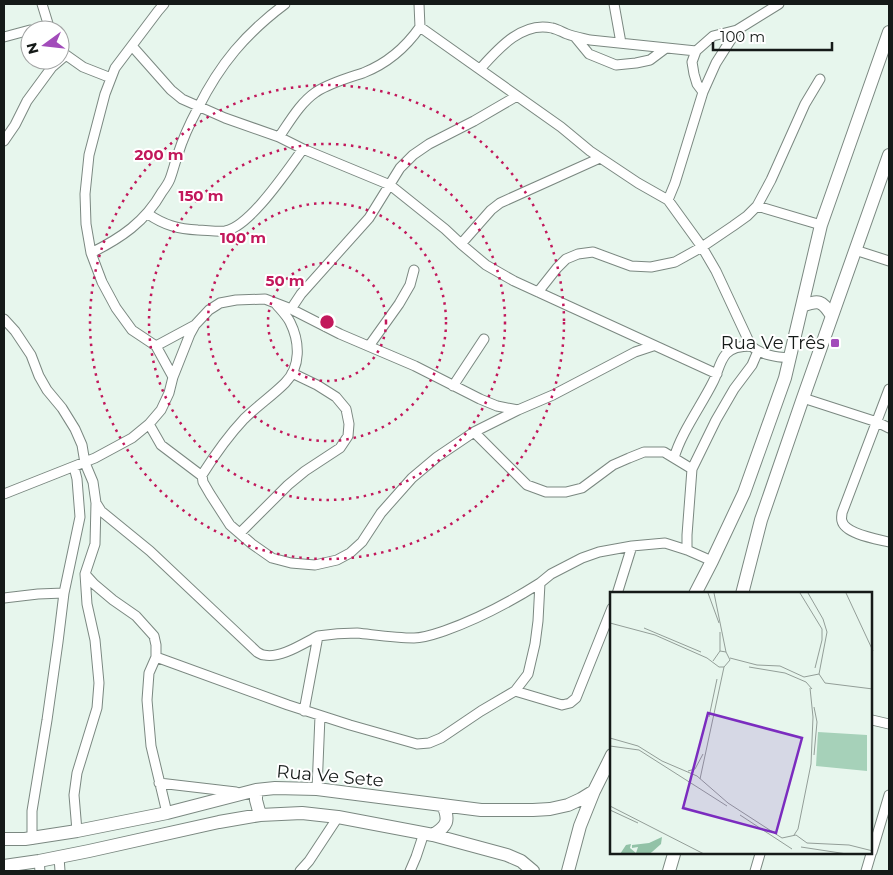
<svg xmlns="http://www.w3.org/2000/svg" width="893" height="875" font-family="Montserrat,sans-serif">
  <rect width="100%" height="100%" fill="#e7f6ed"/>
  <g fill="none" stroke-linecap="round" stroke-linejoin="round">
    <g stroke="#7b8881" stroke-width="11">
      <path id="street" d="M42,4L50,30
        M164,4L158,11L115,68L105,94L89,155L85,194L86,224L91,253L102,282L116,308L132,330L156,346L173,377
        M419,4L420,27
        M614,4L621,43
        M420,27L561,127L590,151L638,183L668,200L702,247L716,271L751,346C762,355 775,357 790,358
        M4,37L30,30
        M575,37L589,54L616,65L636,63L650,60L666,48
        M132,46L171,90L182,99L225,118L279,137L303,149L390,185L445,229L461,244L486,265L514,281L717,374
        M480,69C498,49 522,21 552,28C557,29 562,32 567,34C575,37 582,38 590,40L696,51
        M703,92L697,84L694,74L692,62L696,51L713,36L737,30L779,4
        M279,137C290,121 300,103 316,92C330,83 348,78 363,73C386,64 406,47 420,27
        M4,141L15,125L27,101L52,67L66,55L83,67L111,78
        M668,200L675,183L703,92L716,63L737,30
        M757,206L821,225
        M148,214C164,225 178,229 198,230C206,230 217,232 225,231C250,227 288,169 303,149
        M461,244L491,210L500,203L600,158
        M855,250L889,261
        M91,253C121,238 145,222 162,192C165,188 168,184 170,179C173,171 175,162 178,154C183,138 190,123 198,108C220,64 245,34 285,4
        M538,292L557,268L566,259L578,254L593,252L631,266L651,267L675,262L702,247L733,226L747,216L757,206L771,180L805,104L820,79
        M276,304C281,310 287,316 290,322C300,342 301,367 285,383C272,396 257,406 244,419C228,436 214,456 202,475L203,482L210,494L230,525L252,544L272,558L291,563L315,565L337,560L350,553L362,542L381,513L412,478L437,457L474,432L518,410L553,395L635,352L653,346
        M291,309L301,294L369,218L400,168L413,155L429,144L474,121L517,96
        M4,319L15,331L31,355L39,376L47,390L62,408L75,429L82,445L85,463L93,482L96,503L95,544L85,574L87,604L95,640L99,683L97,708L77,773L74,795L77,831
        M156,346L195,325
        M369,346L399,304L410,285L414,270
        M453,386L484,339
        M889,389L842,513C842,515 841,519 842,521C845,534 877,539 889,542
        M803,398L877,422L889,428
        M149,424L161,445L202,476
        M474,432L527,485L546,492H566L582,488L613,465L629,458L644,452H664L692,469
        M674,458C681,433 701,406 713,382C718,373 719,362 726,354C732,347 742,346 751,346
        M4,494L95,458L132,438L149,424L161,410L169,393L173,377L190,334L195,325L209,310L220,303L236,300L265,299L291,309L340,334L415,366L480,399L497,406L518,410
        M96,503L101,511L150,551L257,652C259,653 261,655 264,655C280,659 304,643 318,636
        M240,533L288,485L305,471L340,448L348,436L349,424L346,409L336,397L317,385L292,373
        M687,550V535L692,469L716,420L734,389L752,365L758,351
        M85,574L94,584L113,600L136,616L154,636L156,645V657L288,705L350,725L417,744L429,743L441,738L481,711L515,691L528,674L535,644L538,621L540,583L551,574L582,558L599,552L632,546L665,543L687,550L712,561
        M617,594L632,546
        M4,598L38,594L64,593
        M156,657L149,673L147,700L151,746L167,813
        M515,691L562,705L570,703L576,698L612,608
        M304,711L318,636C331,634 344,633 357,633C376,635 395,638 414,638C424,638 435,634 444,631C478,619 510,602 540,583
        M872,720L889,724
        M159,783L236,792
        M317,789L320,716
        M32,839V811L47,720L58,642L64,593L80,517L77,479L74,467
        M872,852L889,795
        M59,857L60,871
        M39,861L40,871
        M300,871L309,861L338,817
        M410,871L416,857L424,833
        M755,871L760,854
        M866,871L871,854"/>
    </g>
    <g stroke="#7b8881" stroke-width="14">
      <path id="secondary" d="M802,306C819,300 822,300 832,316
        M695,594L712,561L744,493L785,378L821,225L889,32
        M742,594L761,520L803,398L889,155
        M256,790V800L260,815
        M433,835C447,826 450,821 443,805
        M4,839H25L77,831L167,813L256,790L275,788L317,789L481,810H533L550,809L568,805L581,799L594,791
        M4,866L39,861L89,851L219,822L260,815L302,813L338,817L433,835L507,855L521,861L533,871
        M568,871L580,826L594,791L612,755
        M669,871L674,854"/>
    </g>
    <use href="#street" stroke="#fff" stroke-width="9"/>
    <use href="#secondary" stroke="#fff" stroke-width="12"/>
  </g>
  <g fill="none" stroke="#c2185b" stroke-width="2.5" stroke-dasharray="2.5 5">
    <circle cx="327" cy="322" r="59"/>
    <circle cx="327" cy="322" r="119"/>
    <circle cx="327" cy="322" r="178"/>
    <circle cx="327" cy="322" r="237"/>
  </g>
  <rect fill="#a24cba" stroke="#fff" stroke-width="2" x="830" y="338" width="10" height="10" rx="2.5"/>
  <g text-anchor="middle" dominant-baseline="central" stroke-width="4" stroke-linejoin="round" paint-order="stroke">
    <g font-size="18" fill="#151a18" stroke="#fff" text-anchor="end">
      <text x="825" y="343">Rua Ve Três</text>
    </g>
    <g font-size="18" fill="#151a18" stroke="#fff">
      <text transform="translate(330 776) rotate(5)">Rua Ve Sete</text>
    </g>
  </g>
  <g transform="translate(610 592)">
    <rect width="262" height="262" fill="#e7f6ed"/>
    <path d="M52,245L51,252L42,260L39,262H10L16,253L21,252L20,256L26,261L28,255L22,256V253L39,251Z" fill="#92c2a7"/>
    <path d="M208,140L257,143V179L206,174Z" fill="#a6d1b9"/>
    <path fill="none" stroke="#939e98" stroke-width="1" d="M98,1L109,31M104,1L116,60M190,1L212,37V48L205,76M198,1L213,27L217,40L209,82M236,1L263,59M0,31L45,43L97,66L109,75H114L120,68L116,60L110,59L103,69M34,36L91,60M110,59V40M120,66L147,73L170,74L194,85L209,82M139,75L175,81L196,90L202,97M209,82L215,91L263,97M99,125L107,87M0,146L28,154L52,169L87,184L118,211L172,246L186,243L197,251L239,253L263,259M0,154L29,158L117,214M204,163L207,130L204,115M78,179L85,177L93,162M90,187L114,75M0,214L94,262M0,218L28,231M130,223L182,257M184,243L188,237L201,172L203,125L200,96M191,255L237,262"/>
    <path fill="#7b2cbf" fill-opacity="0.15" stroke="#7b2cbf" stroke-width="2.5" d="M98,121L192,146L166,241L73,216Z"/>
    <rect width="262" height="262" fill="none" stroke="#151a18" stroke-width="2.5"/>
  </g>
  <circle cx="327" cy="322" r="8" fill="#c2185b" stroke="#fff" stroke-width="2.5"/>
  <g font-size="15" text-anchor="middle" font-weight="bold" fill="#c2185b" stroke="#fff" stroke-width="4" stroke-linejoin="round" paint-order="stroke">
    <text x="159" y="160">200 m</text>
    <text x="201" y="201">150 m</text>
    <text x="243" y="243">100 m</text>
    <text x="285" y="286">50 m</text>
  </g>
  <rect width="893" height="875" fill="none" stroke="#151a18" stroke-width="10"/>
  <g transform="translate(45 45) rotate(255)"><circle r="24" fill="#ffffff" stroke="#a1a3a3"/>
  <path d="M0-4L9 19L0 12L-9 19Z" fill="#a24cba"/>
  <text y="-8" font-size="14" font-weight="bold" text-anchor="middle" fill="#151a18">N</text>
  </g>
  <path d="M713 42v8h119v-8" fill="none" stroke="#151a18" stroke-width="2.5"/>
  <text x="720" y="42" font-size="15" fill="#151a18" stroke="#ffffff" stroke-width="4" paint-order="stroke">100 m</text>
</svg>
